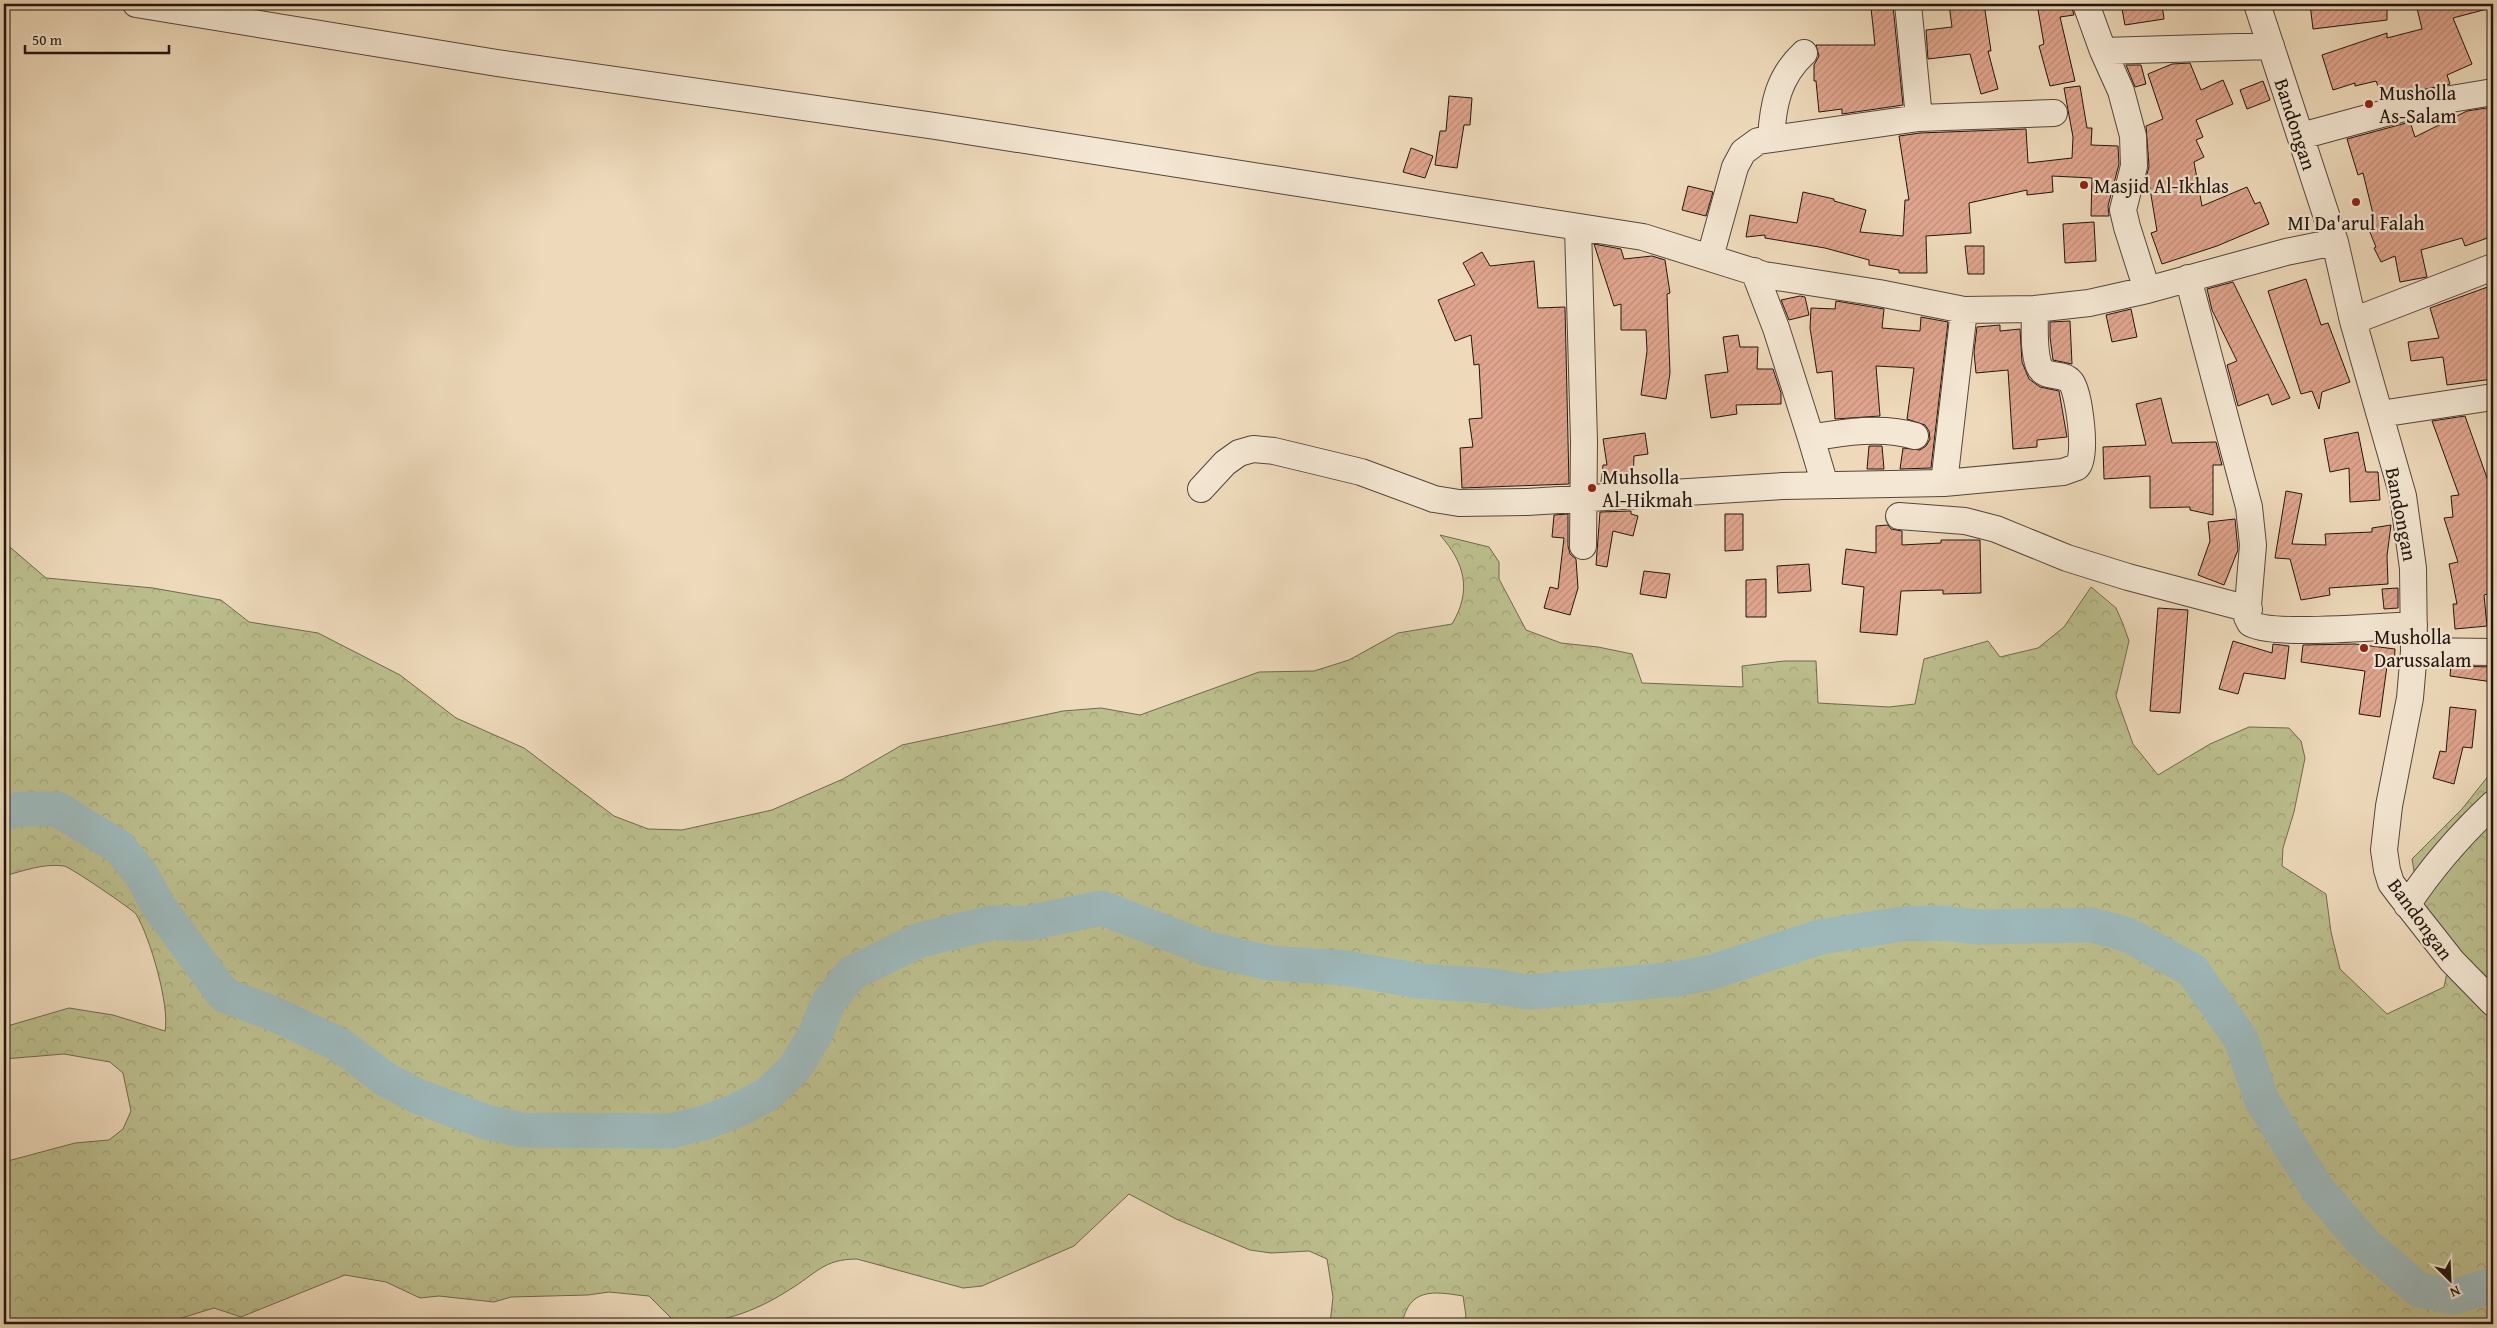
<svg xmlns="http://www.w3.org/2000/svg" width="2497" height="1328" font-family="'Gentium Book Plus',serif">
  <defs>
    <pattern id="forest-crowns" width="20" height="18" patternUnits="userSpaceOnUse" patternTransform="scale(1.25)"><rect width="20" height="18" fill="#bcbe8d"/><path d="M2 6a3 3 0 1 1 6 0M12 15a3 3 0 1 1 6 0" fill="none" stroke="#a1a278"/></pattern>
    <pattern id="building-hatch" width="6" height="6" patternUnits="userSpaceOnUse" patternTransform="scale(1.25)"><rect width="6" height="6" fill="#e0a58e"/><path d="M-1 1l2-2M0 6l6-6M5 7l2-2" fill="none" stroke="#c08d79"/></pattern>
  </defs>
  <rect width="100%" height="100%" fill="#eedabb"/>
  <filter id="stains"><feTurbulence type="fractalNoise" baseFrequency=".004" numOctaves="4"/><feColorMatrix values="0 0 0 0 .2 0 0 0 0 .09 0 0 0 0 .02 0 0 0 .5 -.17"/></filter>
  <radialGradient id="worn" r=".72"><stop offset=".6" stop-color="#630" stop-opacity="0"/><stop offset="1" stop-color="#630" stop-opacity=".3"/></radialGradient>
  <path fill="url(#forest-crowns)" stroke="#6f6a4e" d="M1440,535L1489,547L1499,562V579L1526,630L1561,643L1598,647L1632,654L1642,683L1743,687L1742,666L1784,661H1816L1818,703L1889,707L1915,704L1924,659L1988,641L2000,657L2038,648L2064,627L2091,587L2116,608L2123,624L2129,641L2116,696L2133,744L2158,775L2210,744L2249,727L2289,728L2301,741L2305,758L2294,812L2283,848L2282,866L2326,894L2331,932L2340,969L2387,1014L2444,987L2453,944L2422,917L2412,859L2462,809L2493,770V1324H1928L1923,1318L1909,1324H1462L1466,1316L1463,1296C1433,1291 1409,1288 1402,1324H1330L1333,1297L1327,1259L1309,1251L1271,1253L1250,1250L1176,1219L1129,1194L1074,1246L982,1286L963,1288L857,1259C823,1259 816,1274 789,1290C753,1313 719,1324 677,1324L649,1296L609,1292L588,1295L511,1297L494,1302L439,1296L420,1298L386,1282L345,1275L241,1317L214,1308L162,1324H4V1162L75,1143L109,1140L123,1129L131,1111L123,1073L110,1062L64,1054L4,1059V1027L69,1008L113,1015L165,1031C170,1006 150,937 136,914C133,910 69,866 64,866C44,863 23,871 4,876V542L46,578L153,588L221,600L249,622L318,633L400,675L456,718L524,748L614,816L648,829L682,830L772,810L843,779L902,745L1063,711L1101,708L1140,715L1259,672L1314,671L1349,660L1398,633L1452,624C1472,591 1465,563 1440,535Z"/>
  <g fill="none" stroke-linecap="round" stroke-linejoin="round">
    <path stroke="#9eb8ba" stroke-width="35" d="M4,813L20,809H57L119,847L141,874L159,907L224,995L272,1013L340,1045L385,1079L417,1096L486,1122L522,1130L670,1131L704,1123L738,1110L768,1094L795,1068L815,1035L829,1001L852,973L920,940L991,923H1028L1102,908L1208,949L1269,963L1346,968L1419,981L1492,986L1528,992L1678,979L1712,972L1820,937L1902,924L1941,923L1979,927L2092,925L2128,935L2192,970L2241,1039L2262,1101L2318,1190L2364,1243L2419,1290L2454,1297L2493,1285"/>
  </g>
  <path fill="url(#building-hatch)" stroke="#22150e" d="M1949,4H1984L1991,51H1988L1998,89L1981,94L1970,54L1928,59L1926,30L1952,27Z
    M2037,4H2071L2074,15L2060,17L2075,81L2050,86L2039,46L2044,44Z
    M2121,4H2162L2164,19L2125,25Z
    M2310,4L2387,5V20L2313,29Z
    M2416,4H2487V9L2453,18L2472,64L2447,75L2450,84L2383,98L2376,81L2355,86V83L2333,90L2322,55L2387,33V38L2422,29Z
    M1893,6L1903,105L1842,114V109L1819,112L1816,81H1814V65L1819,56L1816,45H1875L1871,8Z
    M2190,63L2201,90L2223,80L2233,104L2196,120L2203,137L2196,140L2204,157L2194,162L2202,206L2247,187L2255,204L2260,202L2269,224L2217,246L2162,264L2151,233L2157,231L2149,183H2145L2149,166L2146,126L2163,119L2148,74L2172,64Z
    M2126,65H2141L2146,84L2135,87Z
    M2263,81L2270,100L2247,109L2240,90Z
    M2080,86L2087,128H2092L2091,145L2118,146L2119,164L2108,206L2109,216H2091L2092,178L2052,176L2053,192L2027,195V190L1969,203L1971,233L1926,236L1927,273H1899V270L1869,265V260L1825,248L1765,238V235L1746,237L1750,215L1797,223L1803,192L1834,199V201L1866,210L1860,232L1903,236L1905,200H1909L1899,136L1920,133L2026,129L2028,163L2072,158L2073,137L2064,88Z
    M1449,96L1472,98L1470,125H1464L1457,168L1435,165L1440,131H1446Z
    M2493,107V236L2465,246L2462,238L2421,250L2427,277L2400,282L2395,256L2381,262L2374,248L2376,247L2367,225L2375,222L2363,173L2358,175L2347,139L2410,122L2415,137L2467,111Z
    M1411,148L1433,156L1425,178L1403,172Z
    M1688,186L1713,192L1706,216L1682,210Z
    M2094,222L2096,261L2065,263L2063,224Z
    M1594,244L1621,249L1624,259L1652,256L1665,260L1670,293L1667,294L1670,373L1666,399L1641,395L1647,351L1646,330H1621V304L1614,306Z
    M1965,246H1984V274H1968Z
    M1482,252L1490,266L1534,261L1538,308L1565,307L1569,484L1462,488L1460,448L1473,447L1469,419L1482,418L1479,364L1474,365L1471,335L1455,341L1438,300L1475,285L1463,263Z
    M2306,279L2321,325L2328,323L2350,382L2322,392L2319,409L2312,391L2301,394L2268,291Z
    M2233,282L2290,398L2272,405L2268,394L2238,406L2227,365L2237,361L2212,310L2207,289Z
    M2493,285V379L2447,385L2443,357L2411,361L2408,342L2439,338L2430,308Z
    M1800,296L1805,297L1809,315L1789,320L1781,300Z
    M1836,301L1884,309L1882,328L1920,331L1921,317L1948,322L1931,468L1900,469L1903,448L1920,450L1926,446L1930,439L1929,431L1925,425L1907,419L1914,368L1876,366L1880,416L1835,419L1832,371L1817,373L1810,328L1811,308L1835,309Z
    M2131,309L2137,337L2112,342L2106,315Z
    M2070,321L2072,364L2053,360L2050,337V322Z
    M2000,325V331L2020,329L2022,362L2029,379L2040,387L2059,391L2067,437L2037,440V447L2013,449L2008,370L1976,373L1974,352L1977,327Z
    M1738,335L1740,347H1758L1757,369H1773L1781,393V404L1736,405L1737,414L1711,418L1705,375L1728,372L1723,337Z
    M2161,398L2172,443L2216,442L2222,465H2213V515L2190,510V507L2150,508V476L2104,479L2103,447L2146,445L2136,404Z
    M2465,416L2493,495V592L2484,595L2487,626L2455,629L2453,604H2457L2449,564L2458,562L2444,518L2453,517L2451,496L2459,495L2432,421Z
    M2358,432L2366,472H2378L2380,500L2350,502L2349,468L2330,472L2324,439Z
    M1645,433L1648,454L1634,456L1633,480L1601,482L1603,465H1607L1603,439Z
    M1869,446H1882L1884,469H1867Z
    M2286,491L2302,494L2292,544L2326,545L2325,534L2372,532V528L2391,525L2387,556L2388,584L2329,588L2330,595L2301,600L2290,559L2275,558Z
    M1631,511V514L1638,516L1633,536L1613,531L1607,567L1596,565L1600,512Z
    M1568,514V546L1570,554L1576,559L1578,588L1570,615L1544,608L1550,587L1558,589L1564,538L1552,537L1554,515Z
    M1725,514H1743V550L1725,551Z
    M2235,519L2238,550L2224,585L2198,575L2210,541L2208,522Z
    M1888,525L1891,529L1902,531V545L1941,543V540H1980L1981,593L1943,594V590L1901,591L1897,635L1860,632L1864,587L1842,584L1846,549L1876,553V526Z
    M1809,564L1811,591L1778,593L1777,566Z
    M1644,571L1670,574L1666,598L1640,594Z
    M1766,579V617H1746V580Z
    M2398,588V608L2384,609L2382,589Z
    M2158,608L2188,610L2180,713L2150,711Z
    M2233,641L2272,653L2273,644L2289,646L2285,679L2244,673L2238,694L2219,689Z
    M2355,644L2395,649L2394,666H2387L2380,717L2359,714L2365,671L2301,662L2303,645Z
    M2451,666L2493,667V682L2450,676Z
    M2450,707L2476,710L2472,748L2463,747L2454,784L2433,778L2440,751L2446,752Z"/>
  <g fill="none" stroke-linecap="round" stroke-linejoin="round">
    <g stroke="#554639" stroke-width="28">
      <path id="minor" d="M136,4L497,63L935,126L1643,237L1764,275L1879,293L1964,310L2035,309L2089,303L2147,290L2286,252L2335,242
        M1908,4L1919,118
        M2086,4L2103,51L2121,91L2133,136L2134,166L2123,210L2127,227L2147,290
        M2257,4L2335,242L2353,321L2403,496L2413,568L2414,651L2410,698L2389,806L2384,850L2387,870L2391,883L2400,895L2452,961L2493,1003
        M2103,51L2271,46
        M2301,136L2415,105L2493,92
        M1771,138C1773,105 1778,77 1804,53
        M1578,227L1584,441L1583,546
        M1710,257L1735,167L1743,152L1758,141L1919,118L2054,113
        M1754,271L1776,328L1811,438C1843,432 1883,426 1915,436
        M2188,278L2249,507L2253,545L2247,617L2250,623C2269,637 2385,626 2414,625
        M2353,321L2493,267
        M2380,414L2493,397
        M1811,438L1825,485
        M1944,483L1964,310
        M1201,489L1225,463L1239,453L1253,449L1274,451L1361,472L1434,499L1459,503L1527,502L1783,486L1944,483L2063,472L2077,467C2088,459 2079,392 2071,382C2062,371 2045,380 2039,366C2033,350 2035,326 2035,309
        M1899,516L1965,521L1996,529L2067,558L2128,577L2249,609
        M2414,651L2493,652
        M2407,905C2432,867 2460,835 2493,804"/>
    </g>
    <use href="#minor" stroke="#f4e7d3" stroke-width="26"/>
  </g>
  <g fill="#8f2418" stroke="#f4e7d3" stroke-width="2">
    <circle cx="2369" cy="104" r="5"/>
    <circle cx="2084" cy="185" r="5"/>
    <circle cx="2356" cy="202" r="5"/>
    <circle cx="1592" cy="488" r="5"/>
    <circle cx="2364" cy="648" r="5"/>
  </g>
  <g text-anchor="middle" dominant-baseline="central" stroke-width="4.5" stroke-linejoin="round" paint-order="stroke">
    <g font-size="20" fill="#22150e" stroke="#f4e7d3" text-anchor="start">
      <text x="2379" y="92">Musholla<tspan x="2379" dy="23">As-Salam</tspan></text>
      <text x="2094" y="185">Masjid Al-Ikhlas</text>
      <text x="2356" y="222" text-anchor="middle">MI Da'arul Falah</text>
      <text x="1602" y="476">Muhsolla<tspan x="1602" dy="23">Al-Hikmah</tspan></text>
      <text x="2374" y="636">Musholla<tspan x="2374" dy="23">Darussalam</tspan></text>
    </g>
    <g font-size="20" fill="#22150e" stroke="#f4e7d3">
      <text transform="translate(2296 124) rotate(72)">Bandongan</text>
      <text transform="translate(2402 514) rotate(79)">Bandongan</text>
      <text transform="translate(2421 919) rotate(54)">Bandongan</text>
    </g>
  </g>
  <rect width="2497" height="1328" fill="none" stroke="#eedabb" stroke-width="20"/>
  <rect x="5" y="5" width="2487" height="1318" fill="none" stroke="#22150e" stroke-width="2.5"/>
  <rect x="10" y="10" width="2477" height="1308" fill="none" stroke="#22150e"/>
  <g transform="translate(2450 1280) rotate(156)" stroke="#f4e7d3" stroke-width="4" paint-order="stroke">
  <path d="M0-4L9 19L0 12L-9 19Z" fill="#22150e"/>
  <text y="-8" font-size="14" font-weight="bold" text-anchor="middle" fill="#22150e">N</text>
  </g>
  <path d="M25 45v8h144v-8" fill="none" stroke="#22150e" stroke-width="2.5"/>
  <text x="32" y="45" font-size="15" fill="#22150e" stroke="#f4e7d3" stroke-width="4" paint-order="stroke">50 m</text>
  <rect width="100%" height="100%" filter="url(#stains)"/>
  <rect width="100%" height="100%" fill="url(#worn)"/>
</svg>
